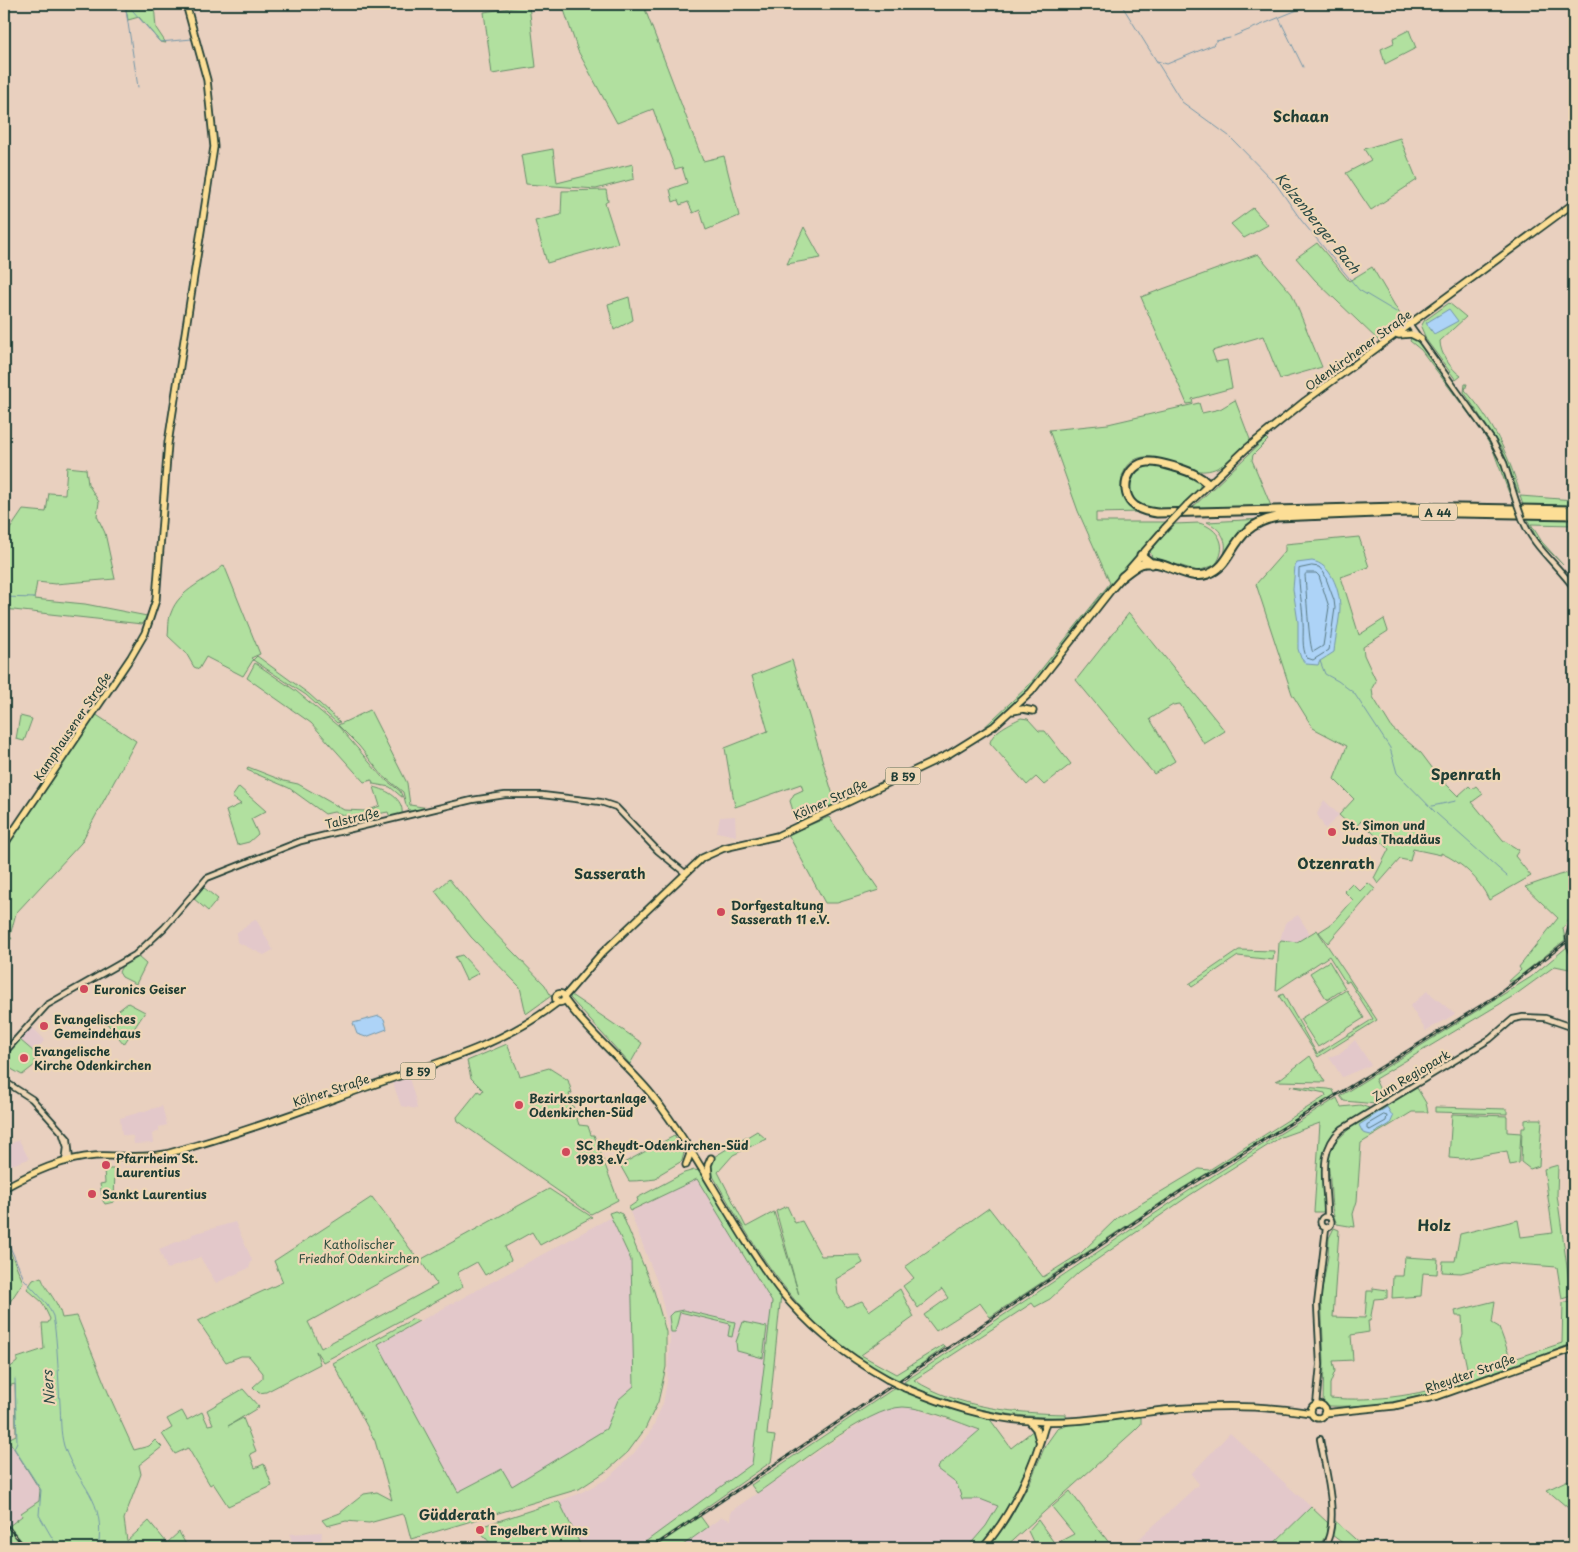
<svg xmlns="http://www.w3.org/2000/svg" width="1578" height="1552" font-family="'Playpen Sans',sans-serif">
  <rect width="100%" height="100%" fill="#e9d0bf"/>
  <filter id="ink" filterUnits="userSpaceOnUse"><feTurbulence type="fractalNoise" baseFrequency=".02" numOctaves="2"/><feDisplacementMap in="SourceGraphic" scale="10" xChannelSelector="R" yChannelSelector="G"/><feConvolveMatrix kernelMatrix="1 2 1 2 8 2 1 2 1" color-interpolation-filters="sRGB"/></filter>
  <g filter="url(#ink)">
    <path fill="#e3c8ca" d="M1324,800L1339,815L1325,829L1317,814Z
      M735,816L736,836L717,832L720,817Z
      M1298,915L1310,934L1297,942L1280,940L1285,923Z
      M256,919L273,950L264,955L237,942L236,933Z
      M1427,991L1455,1014L1426,1031L1410,1006Z
      M32,1027L45,1040L34,1052L20,1040Z
      M1355,1040L1371,1065L1342,1077L1329,1057L1341,1053Z
      M409,1078L415,1098L417,1109L401,1106L393,1083Z
      M162,1106L167,1125L159,1127V1131L152,1134L153,1143L134,1144L133,1136L122,1135L120,1118Z
      M19,1140L29,1159L5,1167L4,1147Z
      M697,1178L772,1302L752,1464L637,1548H582L572,1533L559,1501L578,1494L607,1479L634,1453L652,1429L663,1403L667,1382L670,1337L659,1287L630,1212Z
      M611,1217L631,1260L634,1387L618,1400L606,1429L549,1465L512,1487L502,1469L458,1492L378,1344Z
      M235,1222L252,1260L249,1268L216,1283L200,1257L167,1269L159,1249L192,1236V1234Z
      M896,1407H910L980,1430L938,1466L939,1471L957,1484L962,1499H980L998,1506L986,1526L967,1548H679L722,1517L730,1520L731,1511L847,1432L876,1414Z
      M1230,1433L1311,1507L1269,1548H1129L1199,1484L1191,1474Z
      M8,1439L40,1490L39,1501L20,1513L22,1516L4,1530V1442Z
      M322,1532L321,1548H293L290,1534Z"/>
    <path fill="#b1e09f" stroke="#688e6a" d="M125,4H154L156,28L166,43L160,42L139,17L128,20Z
      M562,4H643L703,161L724,156L739,216L706,230L700,210L693,213L688,202L680,205L678,200L673,202L670,189L687,183L682,167L675,169L653,109L617,123L578,51Z
      M529,5L536,67L492,74L484,12Z
      M1409,30L1416,48L1385,64L1381,49L1394,43L1393,38Z
      M1400,138L1417,180L1371,210L1346,173L1371,160L1364,149Z
      M553,149L557,183L633,164L634,179L596,189L526,184L521,155Z
      M606,190L608,201L605,203L618,243L547,263L535,221L561,215L562,191Z
      M1253,208L1268,225L1244,238L1231,224Z
      M804,227L821,258L787,264L788,262Z
      M1317,243L1349,281L1372,267L1401,316V326L1380,342L1315,280L1296,258Z
      M1258,254L1292,294L1322,367L1280,379L1263,336L1212,351L1216,362L1227,360L1232,388L1192,399L1193,403L1187,404L1141,297Z
      M629,297L633,320L614,330L608,304Z
      M1449,303L1466,317L1440,341C1440,354 1451,369 1461,376L1456,380L1427,341L1421,327L1424,321Z
      M1416,337L1489,437L1504,466L1512,492L1509,493L1493,450L1481,430L1421,350L1410,341L1411,338Z
      M1465,384H1467L1465,390C1493,421 1508,454 1520,493L1518,492L1502,449L1464,392Z
      M1235,400L1251,442C1238,453 1223,470 1205,471C1179,473 1139,435 1122,476L1130,467L1145,459H1154L1203,474L1156,461L1139,464L1125,487L1141,512L1096,513V522H1165C1139,553 1113,583 1089,614C1055,658 1023,706 975,736L1028,686L1110,583L1078,511L1049,430L1108,424L1199,403L1202,413L1220,409Z
      M1266,438L1268,440L1253,455L1252,460L1271,506L1192,508Z
      M1156,464L1196,476L1200,480V487L1177,510C1167,510 1153,512 1145,509C1127,501 1121,477 1140,466C1144,464 1151,464 1156,464Z
      M67,467L86,469L88,484L99,502L97,516L105,533L115,579L55,584L37,582L34,599L85,604L147,616L142,624L4,609V538L23,510L46,512L49,493L65,494Z
      M1520,496L1574,500V507L1523,505Z
      M1526,516L1574,519V525L1531,524L1542,542L1563,565L1537,539Z
      M1262,519C1246,536 1215,582 1190,572C1228,573 1238,537 1207,522Z
      M1199,523C1219,528 1229,547 1215,565L1198,571L1152,557L1150,551L1175,524Z
      M1359,537L1369,567L1341,577L1359,635L1384,619L1388,631L1363,647L1364,655L1376,681L1372,688L1373,697L1392,728L1421,753L1439,777L1458,796L1469,786L1472,789L1476,786L1483,794L1472,802L1503,840L1519,850L1515,856L1531,876L1489,900C1479,879 1463,863 1441,853V855L1413,849L1410,861L1400,859L1378,884L1374,878L1389,849L1361,821L1354,829L1339,815L1354,799L1334,779L1347,746L1313,728L1292,694L1256,584L1285,551V544Z
      M224,565L260,654L251,658L253,660L243,676L206,657L199,669L194,667L186,653L168,636C169,628 168,619 171,613C179,589 207,581 224,565Z
      M1129,613L1225,731L1204,744L1180,704L1173,705L1150,719L1175,761L1154,774L1076,680Z
      M257,656L309,694L340,722L337,723L306,695L253,660Z
      M792,660L836,805L797,824L790,801L794,794L803,790L801,784L735,807L725,748L768,731L752,676Z
      M255,663L296,691L339,727L382,777L400,791L403,798L390,787L373,784L372,780L364,782L311,723L247,678Z
      M370,710L407,783L410,805L429,808L411,812L406,805L403,792L382,775L359,746L338,725Z
      M95,714L136,741L81,843L16,913L10,936L12,939L4,937V848Z
      M20,716L32,719L24,741L16,739Z
      M1021,718L1028,719L1039,731H1045L1071,764L1044,785L1036,777L1027,785L990,743C992,731 1011,723 1021,718Z
      M248,767L284,781L298,784L344,810L366,811L380,806L374,787C387,790 404,799 402,814L390,817L388,812L361,817L360,824L358,825L357,819L334,812L325,814L289,788L247,770Z
      M239,787L266,811L251,819L258,834L249,842L237,845L226,811L241,804L232,797Z
      M829,817L879,890L837,903H825L788,834Z
      M1574,872V913L1563,928L1565,940L1515,980L1508,982L1521,970L1519,967L1558,918L1525,887L1559,875Z
      M449,879L483,921L545,985L551,996L526,1014L520,987L471,937L435,891Z
      M1352,883L1360,891L1368,883L1375,889L1328,943L1319,932L1333,923L1353,900L1344,891Z
      M203,887L218,899L208,911L193,898Z
      M1317,930L1377,1020L1318,1057L1279,996L1283,994L1317,1054L1373,1019L1349,981L1346,983L1329,956L1276,991L1279,943L1281,940L1297,942Z
      M1567,947L1574,961V970L1555,966L1515,995L1375,1079L1384,1099L1376,1104L1344,1101L1340,1096L1531,977Z
      M1239,950L1274,951L1273,960L1238,956L1192,987L1189,984Z
      M462,955L479,973L466,980L455,957Z
      M138,957L146,964L136,984L122,977L119,972L122,966Z
      M1329,961L1345,988L1327,1000L1310,973Z
      M1346,990L1364,1018L1318,1047L1300,1019Z
      M571,995L642,1043L630,1064L570,998Z
      M128,1003L145,1012L124,1044L105,1021Z
      M20,1040L34,1052L36,1058L34,1061L36,1064L22,1075L4,1065L9,1052Z
      M507,1044L520,1076L549,1068L568,1080L572,1093L569,1094L579,1125L588,1126L591,1135H594L618,1200L591,1214L458,1121L457,1117L478,1091L481,1093L483,1090L471,1078L467,1061Z
      M1310,1056L1325,1082L1276,1081L1280,1079Z
      M1290,1086L1328,1089L1333,1090L1335,1095L1183,1188L990,1317L980,1303L936,1331L924,1315L948,1298L942,1289L918,1308L903,1286L914,1278L905,1267L989,1208L1043,1277L1081,1253L1117,1218L1199,1169L1209,1170L1326,1096L1325,1093Z
      M1417,1088L1426,1103L1428,1112H1412L1361,1143L1357,1201L1353,1214L1355,1227L1337,1224C1330,1210 1332,1197 1330,1182C1330,1173 1327,1165 1329,1155C1337,1127 1392,1103 1417,1088Z
      M1337,1098L1341,1107L1360,1105L1369,1108C1360,1119 1340,1122 1331,1136C1312,1166 1333,1186 1323,1212H1314L1320,1123L1281,1137L1190,1195L1079,1272L1050,1299L1035,1307L1032,1303L914,1380C959,1408 1013,1413 1066,1414V1417C1011,1418 952,1409 904,1382L1187,1192Z
      M1435,1107L1507,1109V1114L1435,1112Z
      M1452,1114L1507,1116V1132L1521,1133L1519,1163L1510,1165L1507,1151L1462,1159L1449,1158Z
      M1531,1119H1542L1539,1166L1530,1169L1521,1162L1522,1128H1525V1120Z
      M757,1131L766,1139L733,1155L718,1172L746,1227L774,1212L799,1295L776,1211L787,1206L795,1223L802,1221L821,1256L859,1255L863,1263L836,1279L838,1294L846,1307L862,1301L869,1311L900,1289L914,1317L861,1355L896,1374L943,1345L945,1347L899,1380C807,1342 756,1250 709,1169L712,1158Z
      M674,1136L685,1149L682,1161L660,1174L656,1179C647,1180 639,1181 629,1181L620,1165Z
      M1558,1165L1557,1195L1571,1296L1562,1299L1557,1267L1502,1263L1461,1273L1442,1272L1443,1261H1455L1460,1234L1518,1220L1521,1237L1553,1233L1544,1169Z
      M104,1169H115L114,1202L105,1204L103,1201L100,1184L105,1183Z
      M694,1170L701,1171L781,1294L767,1435L775,1436L771,1462L698,1513L708,1527L679,1548H637L752,1464L772,1302L697,1179L630,1211L628,1208L638,1201L637,1198L684,1173Z
      M549,1189L592,1217L540,1245L532,1232L505,1247L511,1260L485,1275L477,1262L457,1273L463,1287L323,1362L316,1351L320,1364L266,1392L259,1393L253,1387L263,1378V1373L249,1356H241L226,1362L198,1321L283,1282L274,1261L372,1197L419,1261L308,1322L321,1348L437,1285L420,1260Z
      M615,1211L622,1214L654,1291L666,1332V1367L658,1402L645,1429L628,1452L608,1470L579,1489L411,1539L405,1516L402,1514L369,1523L346,1521L327,1526L322,1520L340,1513L364,1494L377,1492L392,1500L375,1441L333,1363L413,1319L419,1321L378,1344L458,1492L502,1469L512,1486L606,1429L618,1400L634,1386L631,1260L609,1213Z
      M1334,1228L1339,1230L1333,1317L1365,1318L1367,1291H1373V1288L1387,1290V1298L1374,1299L1370,1321H1368L1369,1332L1351,1335L1353,1360L1333,1361L1335,1371L1330,1384V1398C1376,1402 1427,1395 1469,1377L1461,1339L1463,1335L1462,1316H1456L1455,1311L1495,1301L1492,1323L1499,1327L1511,1360L1562,1343L1563,1303L1568,1301L1571,1303L1574,1343C1496,1372 1413,1410 1328,1406L1323,1401L1324,1361L1321,1296L1328,1256L1329,1238Z
      M4,1237L23,1282L4,1311V1259L9,1257Z
      M1405,1257L1438,1259L1437,1274L1423,1273L1421,1296L1392,1298L1393,1276H1403Z
      M41,1277C47,1292 59,1302 62,1318L77,1316L110,1397L134,1450L149,1446L155,1440L162,1447L139,1465L141,1474L124,1519L127,1541L149,1521L167,1543L179,1532L188,1548H15L4,1534V1530L22,1516L21,1513L39,1501L40,1490L8,1439L16,1435L15,1384L4,1387V1372L17,1362V1358L44,1349L42,1323H48L50,1319L42,1302L27,1289L33,1280Z
      M683,1310L735,1322L732,1337L728,1336L730,1324L680,1312L675,1332H671L669,1316L673,1312Z
      M743,1322L767,1327L763,1358L737,1351L736,1342Z
      M896,1387L929,1400L989,1418L1011,1448L1035,1429C1045,1453 996,1528 981,1548H967L986,1526L998,1506L980,1499H962L957,1484L937,1469L938,1466L980,1430C960,1423 923,1407 903,1407C868,1407 789,1472 757,1493L751,1485Z
      M243,1389L259,1407L228,1426L243,1418L256,1451L250,1454L255,1468L264,1464L272,1486L228,1506L213,1483L210,1485L188,1448L175,1454L162,1434L172,1428L167,1419L182,1411L187,1420L202,1412L208,1425L213,1424L207,1410Z
      M1141,1416V1424L1134,1431L1004,1548H989L1009,1520L1030,1482L1045,1446L1057,1429L1071,1424Z
      M1568,1480L1574,1485V1513L1547,1490Z
      M1070,1491L1113,1548H1036L1028,1531L1038,1520L1055,1544L1074,1534L1052,1507Z
      M559,1501L582,1548H505L500,1544L494,1548L481,1532L483,1526Z
      M1311,1507L1328,1523L1326,1535L1318,1548H1269Z
      M1333,1519L1365,1548H1349L1332,1535Z"/>
    <path fill="#add3f7" stroke="#7497a9" d="M1449,309L1458,321L1434,334L1426,323Z
      M1312,561C1331,564 1339,589 1340,606C1340,620 1335,638 1334,652L1320,661L1318,665L1306,664L1301,658L1298,649V622L1293,589L1295,566L1297,563Z
      M379,1016L384,1019L387,1029L366,1037L357,1034L353,1023Z
      M1387,1107L1393,1117L1390,1124L1371,1135L1363,1133L1359,1125Z"/>
    <g fill="none" stroke-linecap="round" stroke-linejoin="round">
      <path stroke="#587982" stroke-width="1" d="M1312,566L1319,567L1324,573L1334,600L1335,608L1329,650L1313,660L1307,658C1301,647 1304,635 1303,623C1303,605 1298,589 1299,569Z
        M1307,573H1316L1319,576L1329,607L1323,646L1313,652C1309,649 1306,586 1305,575Z
        M1384,1115L1387,1116L1386,1121L1370,1130L1367,1129V1125Z"/>
      <path stroke="#7497a9" stroke-width="1" d="M125,4L138,87
        M127,4L160,42L192,39
        M1121,4L1182,102L1229,136
        M1279,18L1303,67
        M1234,36L1312,4
        M1157,61L1167,64L1213,45L1216,41L1230,38
        M1231,138L1276,184L1301,220L1359,290L1396,312
        M4,597L34,598
        M1320,661L1325,674L1338,681L1354,693L1390,748L1397,773L1437,814L1507,876
        M1432,806L1456,801
        M4,1233L24,1279L47,1304L53,1316C58,1345 58,1375 60,1404C61,1418 60,1432 64,1446C78,1487 107,1498 98,1548
        M15,1379L17,1442L14,1448L41,1490L39,1515L58,1548"/>
      <g stroke="#1f3d34" stroke-width="8">
        <path id="minor" d="M1410,325L1492,440L1504,463L1516,501
          M1522,518C1532,546 1557,564 1574,588
          M1569,937L1574,918
          M1570,946L1574,955
          M4,1053L47,1005L135,955L164,928L207,878L301,841L472,800L505,795H542L601,802L616,807L658,851L685,873
          M4,1081L32,1099L68,1139L70,1161
          M63,1135L67,1147L65,1162
          M1320.5 1222a5.5 5.5 0 1 1 11 0a5.5 5.5 0 1 1-11 0Z
          M1327,1217C1328,1186 1315,1152 1342,1129L1490,1039L1513,1019L1523,1017L1545,1018L1574,1028
          M1316,1405L1320,1365L1317,1305L1326,1228
          M1320,1439C1325,1469 1341,1521 1324,1548"/>
      </g>
      <g stroke="#1f3d34" stroke-width="9">
        <path id="major" d="M1399,335L1411,334L1421,339
          M1187,505L1246,449L1305,401L1574,203
          M1013,711L1023,709L1033,711
          M4,845L131,657L145,633L156,600L168,443L214,147L207,80L186,4
          M555.5 998a4.5 4.5 0 1 1 9 0a4.5 4.5 0 1 1-9 0Z
          M565,996L602,953L702,858L724,848L777,836L949,754L994,726L1031,692L1111,590L1165,528
          M565,1000C590,1035 625,1062 652,1095C700,1156 732,1228 779,1289C808,1326 846,1356 887,1379
          M686,1165L690,1154L688,1150
          M709,1176L708,1165L711,1158
          M4,1188C32,1173 63,1158 95,1156C119,1155 142,1159 166,1154C224,1138 283,1118 339,1097C415,1068 493,1053 558,1002
          M905,1388C946,1405 988,1419 1032,1421C1077,1424 1120,1415 1164,1410C1212,1405 1264,1405 1311,1413
          M1311 1411a7 7 0 1 1 14 0a7 7 0 1 1-14 0Z
          M1324,1413L1394,1406L1438,1396L1574,1348
          M1029,1421L1036,1429L1039,1440
          M983,1548C1013,1513 1034,1466 1046,1422"/>
      </g>
      <g stroke="#1f3d34" stroke-width="11">
        <path id="highway" d="M1208,484C1199,475 1190,472 1178,468C1168,465 1158,461 1148,462C1126,464 1118,493 1135,506C1142,511 1149,512 1157,513L1401,507L1574,510
          M1141,555L1152,564
          M1122,577C1127,573 1134,567 1141,564C1163,557 1186,582 1208,574C1236,565 1229,526 1277,517L1402,512L1574,515"/>
      </g>
      <use href="#minor" stroke="#eed6b6" stroke-width="4.5"/>
      <use href="#major" stroke="#fcde96" stroke-width="5.5"/>
      <use href="#highway" stroke="#fcde96" stroke-width="7"/>
      <g stroke="#1f3d34" stroke-width="3">
        <path id="rail" d="M4,1522L26,1548
          M651,1548L1181,1191L1495,997L1574,936"/>
      </g>
      <use href="#rail" stroke="#eed6b6" stroke-width="1" stroke-dasharray="4" stroke-linecap="butt"/>
      <g stroke="#1f3d34" stroke-width="8" stroke-linecap="butt">
        <path id="minor-bridge" d="M1516,501L1522,518
          M1569,937L1570,946"/>
      </g>
      <g stroke="#1f3d34" stroke-width="9" stroke-linecap="butt">
        <path id="major-bridge" d="M1165,528L1187,505
          M887,1379L905,1388"/>
      </g>
      <use href="#minor-bridge" stroke="#eed6b6" stroke-width="4.5"/>
      <use href="#major-bridge" stroke="#fcde96" stroke-width="5.5"/>
    </g>
  </g>
  <g fill="#d1495b" stroke="#eed6b6" stroke-width="2">
    <circle cx="1332" cy="832" r="5"/>
    <circle cx="721" cy="912" r="5"/>
    <circle cx="84" cy="989" r="5"/>
    <circle cx="44" cy="1026" r="5"/>
    <circle cx="24" cy="1058" r="5"/>
    <circle cx="519" cy="1105" r="5"/>
    <circle cx="566" cy="1152" r="5"/>
    <circle cx="106" cy="1165" r="5"/>
    <circle cx="92" cy="1194" r="5"/>
    <circle cx="480" cy="1530" r="5"/>
  </g>
  <g text-anchor="middle" dominant-baseline="central" stroke-width="4.5" stroke-linejoin="round" paint-order="stroke">
    <g fill="#eed6b6" stroke="#5d6b5b" stroke-width="1">
      <rect x="1419" y="503.5" width="38" height="17" rx="4"/>
      <rect x="885.5" y="767.5" width="35" height="17" rx="4"/>
      <rect x="400.5" y="1062.5" width="35" height="17" rx="4"/>
    </g>
    <g font-size="11" font-weight="bold" fill="#1f3d34">
      <text x="1438" y="512">A 44</text>
      <text x="903" y="776">B 59</text>
      <text x="418" y="1071">B 59</text>
    </g>
    <g font-size="12" fill="#1f3d34" stroke="#eed6b6">
      <text transform="translate(1358 350) rotate(-36)">Odenkirchener Straße</text>
      <text transform="translate(72 726) rotate(-56)">Kamphausener Straße</text>
      <text transform="translate(830 799) rotate(-25)">Kölner Straße</text>
      <text transform="translate(352 818) rotate(-13)">Talstraße</text>
      <text transform="translate(1411 1075) rotate(-31)">Zum Regiopark</text>
      <text transform="translate(331 1090) rotate(-18)">Kölner Straße</text>
      <text transform="translate(1470 1373) rotate(-19)">Rheydter Straße</text>
    </g>
    <g font-size="12" font-weight="bold" fill="#1f3d34" stroke="#eed6b6" text-anchor="start">
      <text x="1342" y="825">St. Simon und<tspan x="1342" dy="14">Judas Thaddäus</tspan></text>
      <text x="731" y="905">Dorfgestaltung<tspan x="731" dy="14">Sasserath 11 e.V.</tspan></text>
      <text x="94" y="989">Euronics Geiser</text>
      <text x="54" y="1019">Evangelisches<tspan x="54" dy="14">Gemeindehaus</tspan></text>
      <text x="34" y="1051">Evangelische<tspan x="34" dy="14">Kirche Odenkirchen</tspan></text>
      <text x="529" y="1098">Bezirkssportanlage<tspan x="529" dy="14">Odenkirchen-Süd</tspan></text>
      <text x="576" y="1145">SC Rheydt-Odenkirchen-Süd<tspan x="576" dy="14">1983 e.V.</tspan></text>
      <text x="116" y="1158">Pfarrheim St.<tspan x="116" dy="14">Laurentius</tspan></text>
      <text x="102" y="1194">Sankt Laurentius</text>
      <text x="490" y="1530">Engelbert Wilms</text>
    </g>
    <g font-size="12" fill="#2e4d3f" stroke="#eed6b6">
      <text x="359" y="1244">Katholischer<tspan x="359" dy="14">Friedhof Odenkirchen</tspan></text>
    </g>
    <g font-size="14" font-style="italic" fill="#2d4c48" stroke="#eed6b6">
      <text transform="translate(1318 223) rotate(51)">Kelzenberger Bach</text>
      <text transform="translate(48 1388) rotate(-94)">Niers</text>
    </g>
    <g font-size="14" font-weight="bold" fill="#1f3d34" stroke="#eed6b6">
      <text x="610" y="873">Sasserath</text>
      <text x="457" y="1514">Güdderath</text>
    </g>
    <g font-size="15" font-weight="bold" fill="#1f3d34" stroke="#eed6b6">
      <text x="1301" y="115">Schaan</text>
      <text x="1466" y="773">Spenrath</text>
      <text x="1336" y="862">Otzenrath</text>
      <text x="1434" y="1224">Holz</text>
    </g>
  </g>
  <rect width="1578" height="1552" fill="none" stroke="#eed6b6" stroke-width="20"/>
  <rect x="10" y="10" width="1558" height="1532" fill="none" stroke="#1f3d34" stroke-width="2" filter="url(#ink)"/>
</svg>
